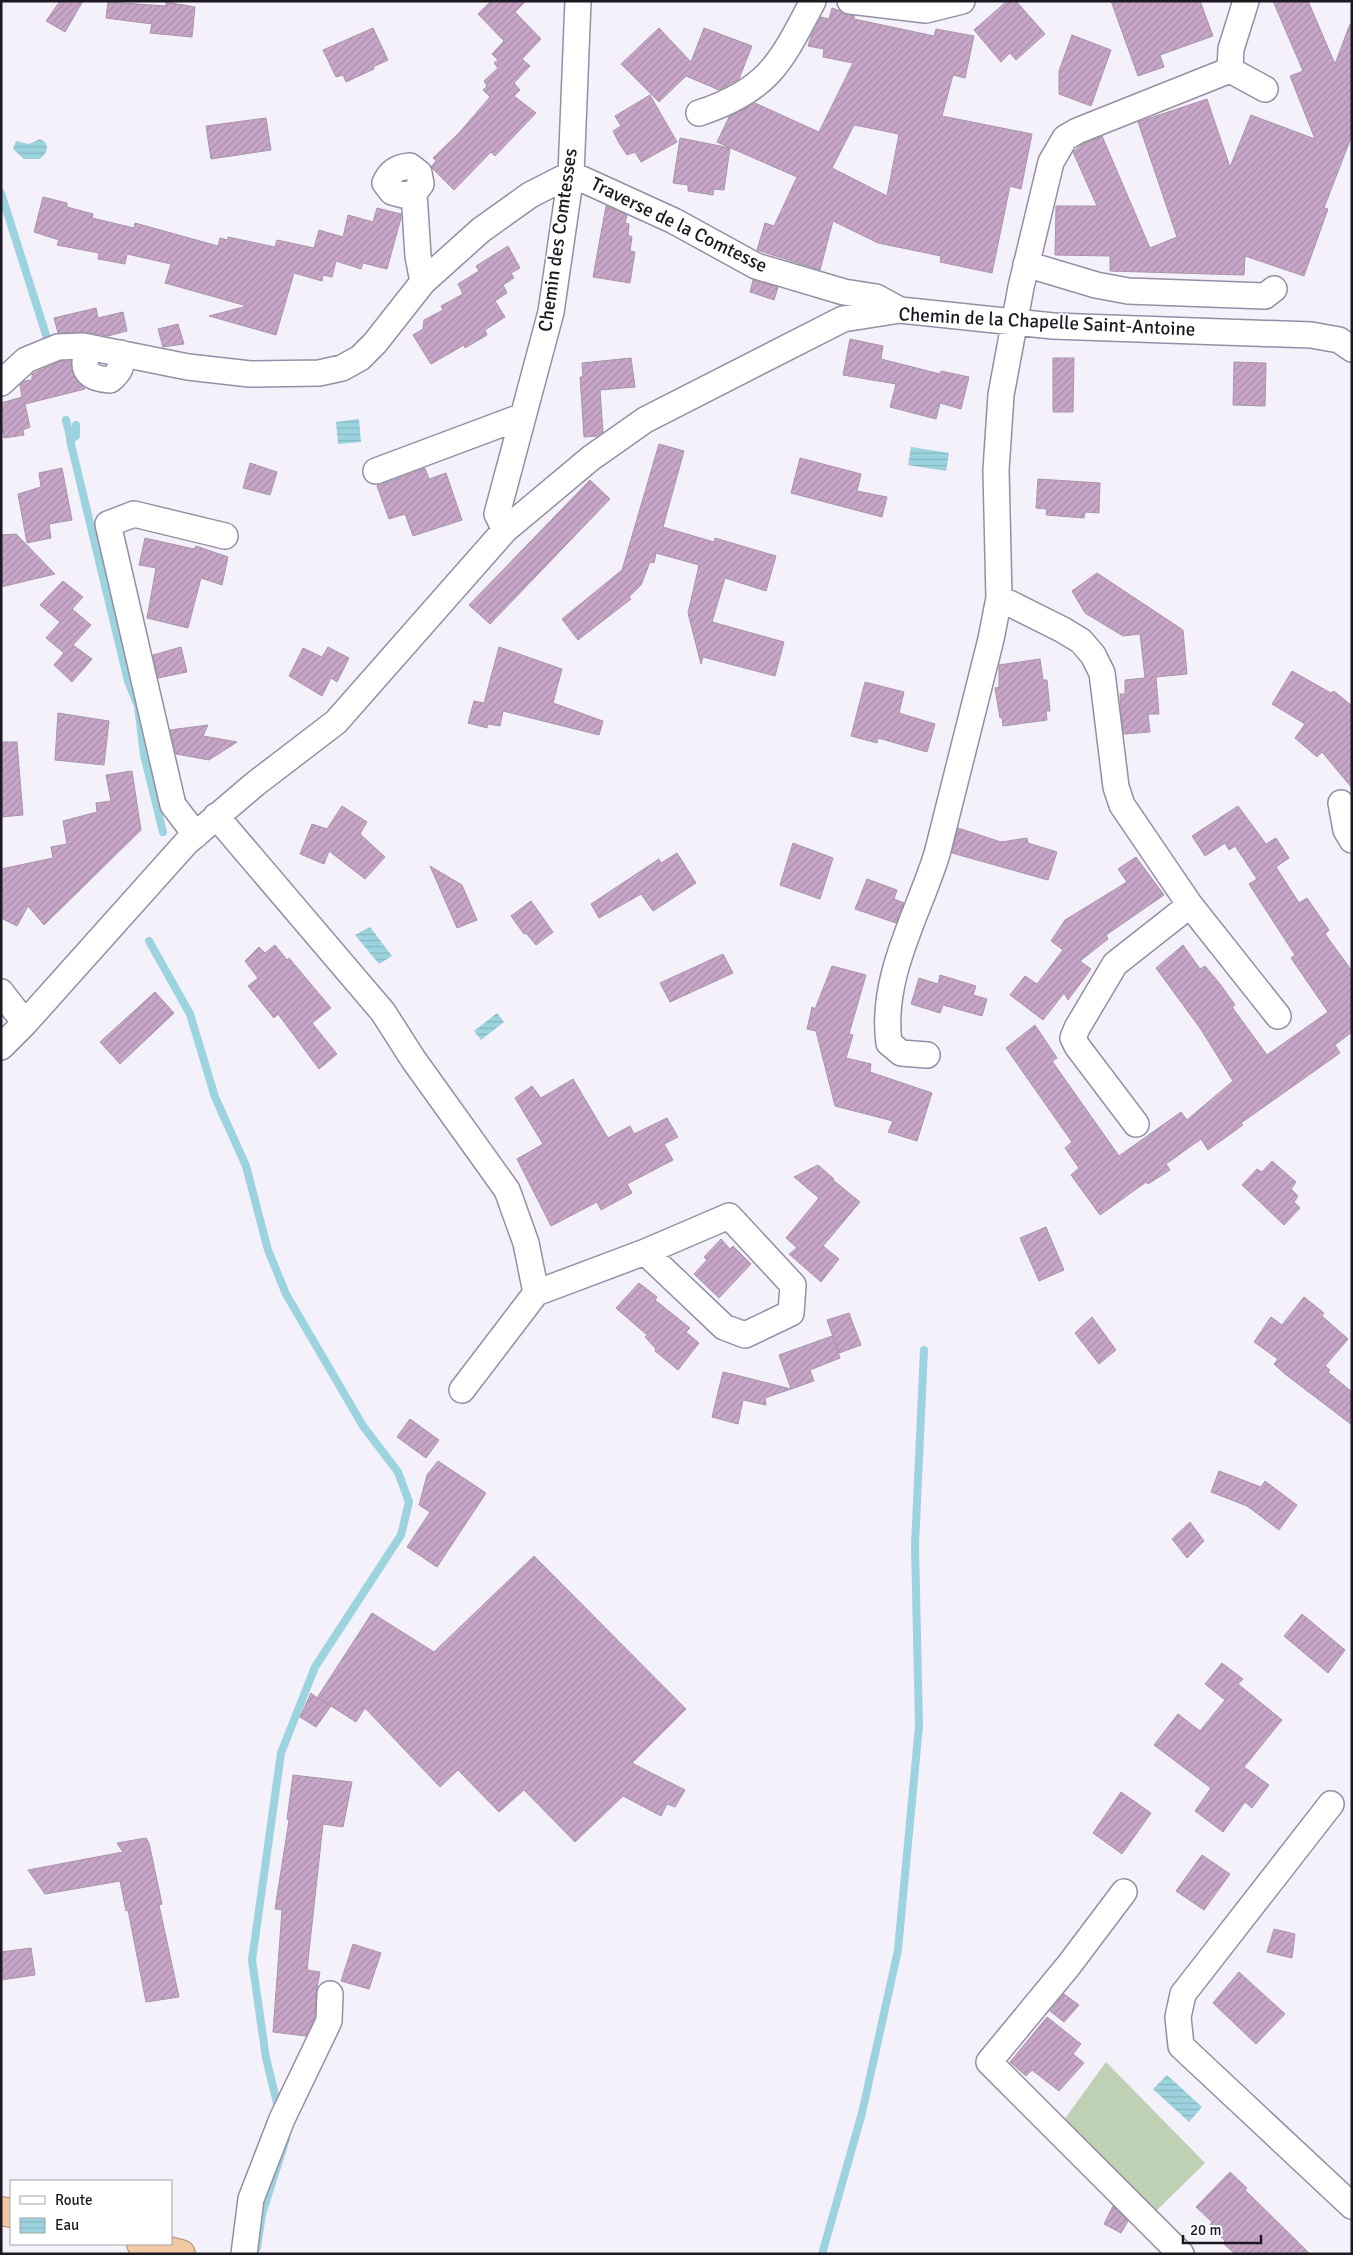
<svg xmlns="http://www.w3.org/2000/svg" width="1353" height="2255" font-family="Signika,sans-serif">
  <defs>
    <pattern id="water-rules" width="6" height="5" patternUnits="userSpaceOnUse" patternTransform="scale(1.25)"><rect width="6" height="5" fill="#9bd3df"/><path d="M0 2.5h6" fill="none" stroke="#85b5bf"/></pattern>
    <pattern id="building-hatch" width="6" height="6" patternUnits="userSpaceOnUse" patternTransform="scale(1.25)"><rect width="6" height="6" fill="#c7a6c7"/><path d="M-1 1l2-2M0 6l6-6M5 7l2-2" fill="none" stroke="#aa8eab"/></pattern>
  </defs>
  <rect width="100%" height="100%" fill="#f4f1fb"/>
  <path fill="#bed1b5" d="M1106,2062L1205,2163L1152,2215L1064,2120Z"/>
  <path fill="url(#water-rules)" d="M40,139L45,142C49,148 46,155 39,159H24L13,149L16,141L29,144Z
    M359,419L361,442L338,444L336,422Z
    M911,447L949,453L946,471L908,465Z
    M370,927L392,956L379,964L355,935Z
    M497,1013L504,1022L481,1040L474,1031Z
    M1167,2075L1202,2107L1189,2122L1153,2089Z"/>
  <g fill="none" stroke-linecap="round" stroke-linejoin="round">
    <path stroke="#9bd3df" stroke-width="8" d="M1,193L47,338
      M66,420L71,441
      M76,425V436L70,440L128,681L138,706L144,755L163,832
      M149,941L190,1014L215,1097L246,1166L268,1250L286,1294L363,1426L398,1472L409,1502L401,1535L315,1667L281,1753L252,1960L266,2058L279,2111
      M257,2248L262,2214L286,2139
      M822,2254L862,2113L898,1950L919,1726L915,1545L924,1350"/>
  </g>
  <path fill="url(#building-hatch)" stroke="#a896a8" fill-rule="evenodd" d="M60,1H83L65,32L46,21Z
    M491,1H526L515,12L541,39L522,59L530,66L514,83L520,90L514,96L536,113L495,156L491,152L454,190L431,167L436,161L433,158L459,133L490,97L483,90L487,86L484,81L498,68L494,63L498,60L492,54L504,41L478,14Z
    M1007,1H1016L1045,34L1016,60L1010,53L1001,62L974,30Z
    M1111,1H1200L1213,36L1160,55L1164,67L1138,76Z
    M1273,1H1308L1335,64L1350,24L1352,25V135L1324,208L1328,209L1304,276L1245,256L1244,275L1110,271V256L1055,255L1056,206H1097L1073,152L1081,145L1102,136L1150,248L1177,237L1138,122L1207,99L1230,167L1251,115L1315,139L1290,76L1303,71Z
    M108,2L166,6V2L195,7L192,37L150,33L152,24L106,18Z
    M832,8L854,16V19L934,36L936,29L974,36L965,78L953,75L942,116L1032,134L1021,189L1010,186L992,273L940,262L941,256L878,243L833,221L820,270L757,250L765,223L774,226L797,177L717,142L729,117L755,103L819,132L853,63L823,57L824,49L808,46L811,36L821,17L829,19ZM854,125L899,134L887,196L832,168Z
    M373,28L388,60L373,67L374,69L346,82L343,75L336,77L323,50Z
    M659,28L691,62L704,28L752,46L739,79L719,90L686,76L659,102L621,64Z
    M1072,35L1111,50L1091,106L1059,94V71Z
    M650,95L677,142L641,162L635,152L627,155L619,143L613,131L621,126L615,116Z
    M266,118L271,150L211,159L206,126Z
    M680,138L730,148L724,190L714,189L713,195L688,191V185L673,183Z
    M43,197L67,203V207L93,214L92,218L134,228L135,223L218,246L220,238L228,240V237L275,247L277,240L314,248L319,230L343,237L348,215L373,222L377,208L401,214V218L387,269L363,263L361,269L336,261L332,277L323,275L322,281L294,273L276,335L209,316L247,306L165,283L171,264L127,254L125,264L98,259L99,253L57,245L59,240L34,232Z
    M606,206L627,215L625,223L629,224L628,235L632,237L630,251L635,252L630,283L593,277Z
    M508,246L520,268L511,273L514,278L503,285L507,293L495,301L505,317L485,330L487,335L465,348L464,345L431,364L413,335L423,329L424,320L443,310L441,306L463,294L458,284L479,271L476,266Z
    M753,280L778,287L774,300L750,292Z
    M96,308L98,318L123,312L127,331L108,336L83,332L58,333L54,318Z
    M178,324L184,344L163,347L158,329Z
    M850,339L883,346L881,359L940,374L941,371L969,377L961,409L940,403L936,419L890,407L896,384L843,375Z
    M631,358L635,387L600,390L603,432L597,436L584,437L580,377H583L582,363Z
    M1053,358H1074L1073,412H1053Z
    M61,361H71L75,378L85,389L25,404L30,427L23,430L24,435L4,438L1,424V403L22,397L20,385L24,381L32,380V374Z
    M1234,362L1266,363L1265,406L1233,405Z
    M659,444L684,451L663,527L714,542L715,538L776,556L766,591L725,578L712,622L784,642L775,676L703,657L701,664L688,613L699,565L656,553L654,563L650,562L641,585L629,597L631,599L578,640L562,619L622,570Z
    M800,458L861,474L857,491L887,497L882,517L791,493Z
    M250,463L277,472L270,495L243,488Z
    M62,468L72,520L49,524L51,538L27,543L18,494L41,487L39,473Z
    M425,468L429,479L446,473L462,520L413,536L405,514L389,519L377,486Z
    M1038,479L1100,483L1099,513L1085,512L1084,518L1046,515L1047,509L1036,508Z
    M590,480L610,499L490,624L469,605Z
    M16,534L55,574L1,587V535Z
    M145,538L194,549L196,546L228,557L222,585L201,578L188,628L147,618L156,568L139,565Z
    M1097,573L1183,630L1187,674L1156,677L1159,714H1148L1150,732L1124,734L1121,712L1120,694H1125V680L1145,678L1140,634L1123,636L1085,613L1072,591Z
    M63,581L83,597L72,609L91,625L73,645L92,659L72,682L54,665L64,653L46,638L60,622L40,605Z
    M181,647L187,672L158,678L153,655Z
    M328,647L349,658L337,682L331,678L322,696L289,676L303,648L322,657Z
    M499,647L562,669L553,703L603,721L599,735L503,711L500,726L488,724L487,728L468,723L474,701L484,703Z
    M1040,659L1043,680H1047L1050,711H1046L1047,720L1003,726L1002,717L1000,718L995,688L999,687V665Z
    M1292,671L1331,693L1334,691L1352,706V788L1322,752L1317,757L1295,738L1305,724L1272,704Z
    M865,682L904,692L899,713L935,724L927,752L878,738L877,743L851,736Z
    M58,713L109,721L104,765L55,760Z
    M208,725L203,736L237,742L209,760L176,754L170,730Z
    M1,742H17L23,815L1,817Z
    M132,771L141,830L44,925L28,906L17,926L1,918V869L53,858L51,847L67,844L63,821L97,812L96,803L111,801L106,775Z
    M342,806L367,822L360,834L385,857L365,879L329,851L324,864L300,854L312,824L327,829Z
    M1238,806L1266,844L1276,838L1289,858L1276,867L1299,903L1307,898L1329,930L1325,934L1352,971V1032L1335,1045L1340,1053L1241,1123L1243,1125L1208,1150L1201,1139L1166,1164L1170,1170L1148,1184L1146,1182L1100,1215L1071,1175L1079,1168L1065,1148L1072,1142L1006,1048L1035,1025L1057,1058L1052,1061L1119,1156L1181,1112L1187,1120L1233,1081L1200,1028L1156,968L1183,945L1200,969L1205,966L1220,984L1235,1005L1232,1007L1267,1055L1328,1012L1291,958L1295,955L1249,884L1257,879L1235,846L1229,850L1225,843L1205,856L1192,836Z
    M958,828L1001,842L1027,838L1028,843L1057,852L1048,880L952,853Z
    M793,843L833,858L820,899L780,885Z
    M677,853L696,883L653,911L641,894L599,918L591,904L659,859L661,863Z
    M1136,857L1164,895L1106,935L1108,939L1080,961L1091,969L1068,1000L1064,993L1043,1020L1010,995L1025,976L1037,984L1063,950L1051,941L1065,920L1127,882L1118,869Z
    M430,866L462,885L477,920L457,928Z
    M867,879L897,890L894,899L904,903L896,923L855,909Z
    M531,901L553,932L536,945L526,933L524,934L511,916Z
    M275,945L287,960L289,958L331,1008L312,1023L337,1054L319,1069L278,1014L274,1018L248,986L258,978L245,961L259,947L265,953Z
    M723,954L733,973L670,1002L660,983Z
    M832,966L866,975L849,1034L853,1035L846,1058L871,1064L870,1072L932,1093L917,1141L888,1132L893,1121L835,1106L816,1031L807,1029L812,1007L815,1009Z
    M940,975L976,986L973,995L987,999L982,1016L943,1005L940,1013L911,1004L919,978L938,984Z
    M155,992L174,1013L120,1064L100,1042Z
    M573,1079L608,1138L630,1126L634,1134L667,1118L678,1137L664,1144L673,1160L627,1184L632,1193L601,1210L597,1202L551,1226L517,1159L543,1144L515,1098L532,1086L541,1098Z
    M1272,1161L1296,1182L1291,1189L1298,1196L1294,1202L1300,1208L1284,1225L1242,1185L1257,1169L1262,1172Z
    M818,1165L834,1179L833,1180L860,1202L823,1246L839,1259L821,1282L789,1254L797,1248L786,1238L819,1198L794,1177Z
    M1046,1227L1064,1270L1039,1281L1020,1238Z
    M721,1239L730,1249L733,1246L751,1264L719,1298L694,1274L707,1260L704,1257Z
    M639,1283L657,1297L655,1300L690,1328L686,1332L699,1343L678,1370L655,1351L656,1349L645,1337L647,1335L616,1308Z
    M1304,1297L1324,1313L1322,1316L1348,1339L1325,1366L1330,1370L1328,1372L1352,1392V1425L1285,1374L1274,1364L1278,1359L1254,1342L1271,1317L1282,1325Z
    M849,1313L861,1345L839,1353L827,1320Z
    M1092,1317L1116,1350L1099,1364L1075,1333Z
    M832,1336L840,1358L810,1370L814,1381L791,1389L779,1355Z
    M723,1372L736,1375L791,1389L765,1398L766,1405L743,1400L738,1424L712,1417Z
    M410,1419L439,1440L426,1458L397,1437Z
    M438,1461L486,1493L437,1567L407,1547L430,1512L419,1505L427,1475Z
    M1219,1471L1261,1487L1265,1481L1297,1505L1279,1530L1247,1506L1211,1492Z
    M1190,1522L1204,1541L1187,1558L1172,1539Z
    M534,1556L686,1709L632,1763L685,1790L675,1807L667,1804L661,1816L623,1796L575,1842L524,1790L499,1812L458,1770L440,1787L365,1708L356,1722L320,1699L331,1706L316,1727L300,1717L311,1693L317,1698L372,1613L434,1652Z
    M1302,1614L1345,1650L1328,1673L1284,1636Z
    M1222,1663L1243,1679L1238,1684L1282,1720L1244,1767L1269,1785L1252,1808L1245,1802L1223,1832L1195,1811L1211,1788L1154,1745L1178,1714L1200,1731L1225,1700L1205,1684Z
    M293,1775L352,1782L343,1827L323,1824L307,1970L320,1972L316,1993L315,2017L306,2036L273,2032L282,1910L275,1909L289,1820L287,1819Z
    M1121,1792L1151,1813L1122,1854L1093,1833Z
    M146,1838L149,1843L162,1904L159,1905L179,1997L146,2002L128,1910L126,1911L120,1881L45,1894L28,1870L123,1852L117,1843Z
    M1202,1855L1230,1874L1204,1910L1176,1891Z
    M1274,1929L1295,1934L1292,1958L1267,1952Z
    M353,1944L381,1953L369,1989L341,1981Z
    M31,1948L35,1975L1,1980V1952Z
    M1239,1972L1285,2014L1256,2044L1213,2003Z
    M1064,1994L1079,2005L1064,2022L1050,2011Z
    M1047,2017L1081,2044L1073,2054L1084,2063L1059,2091L1032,2070L1026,2076L1010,2062Z
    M1230,2172L1247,2188L1245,2190L1310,2254H1235L1223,2243L1225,2241L1210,2225L1212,2222L1196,2207Z
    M1113,2206L1128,2221L1121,2233L1104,2224Z"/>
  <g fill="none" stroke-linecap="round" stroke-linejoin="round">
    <g stroke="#958ea5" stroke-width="28">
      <path id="minor" d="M850,1L926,10L962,1
        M1246,1L1231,49L1230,70L1265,89
        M1230,70L1077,131L1065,138L1051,162L1021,287L1001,395L996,470L999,598L1063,630L1081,641L1093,655L1102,673L1116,787L1122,805L1190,905L1278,1016
        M699,113C769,90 781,62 813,1
        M414,193L403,195L392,192L385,183C390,171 398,167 410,166L419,173L421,184L414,193L418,256L423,282
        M1026,264L1096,285L1128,291L1265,296L1274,289
        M94,348L87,352C80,373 92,379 110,380C120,372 123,366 121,353
        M1,383L26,360L58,347L83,346L188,367L250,374L319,373L342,368L360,358L375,343L423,282L481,230L530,195L571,174L674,221L756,266L844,292L876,297L900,310
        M376,471L523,416
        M505,530L497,514L551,312L571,174L578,1
        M1341,803L1346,830L1352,840
        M216,816L383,1012L413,1059L507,1190L526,1243L536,1293L462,1390
        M196,835L173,805L108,524L134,514L225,536
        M1,992L25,1023
        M1,1047L25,1023L187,842L255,784L336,722L505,530L591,458L645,420L843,319L900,310L1053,326L1311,335L1339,340L1352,349
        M927,1055L901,1053L889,1043C880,977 918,915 937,854L991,639L999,598
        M1136,1124L1077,1046L1073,1038L1077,1028L1115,964L1190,905
        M536,1293L645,1252L724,1327L745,1335L791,1313L793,1285L729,1216L645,1252
        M1331,1804L1183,1994L1178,2017L1181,2046L1352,2206
        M1124,1892L1069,1965L989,2062L1181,2254
        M244,2254L251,2199L282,2119L329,2021L330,1994"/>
    </g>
    <g stroke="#a78b76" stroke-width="30">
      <path id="highway" d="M1,2211L11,2213
        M141,2244L181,2254"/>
    </g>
    <use href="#minor" stroke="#fff" stroke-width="25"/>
    <use href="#highway" stroke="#f2c8a4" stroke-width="28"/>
  </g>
  <g text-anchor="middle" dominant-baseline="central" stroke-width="4" stroke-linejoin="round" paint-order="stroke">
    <g font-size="19" fill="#1c1922" stroke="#fff">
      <text transform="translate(679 225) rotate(26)">Traverse de la Comtesse</text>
      <text transform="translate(558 240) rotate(-82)">Chemin des Comtesses</text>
      <text transform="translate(1047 322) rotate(3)">Chemin de la Chapelle Saint-Antoine</text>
    </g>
  </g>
  <rect width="1353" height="2255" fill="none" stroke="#1c1922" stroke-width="5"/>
  <rect x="10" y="2180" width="162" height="65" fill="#ffffff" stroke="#a4a3a7"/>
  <rect x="20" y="2196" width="25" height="8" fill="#ffffff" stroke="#a4a3a7"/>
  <text x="55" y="2205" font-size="15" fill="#1c1922">Route</text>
  <rect x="20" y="2218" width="25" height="15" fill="url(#water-rules)" stroke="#a4a3a7"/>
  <text x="55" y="2230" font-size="15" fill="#1c1922">Eau</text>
  <path d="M1183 2235v8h78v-8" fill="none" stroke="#1c1922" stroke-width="2.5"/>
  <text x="1190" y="2235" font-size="15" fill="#1c1922" stroke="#ffffff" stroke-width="4" paint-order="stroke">20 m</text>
</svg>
